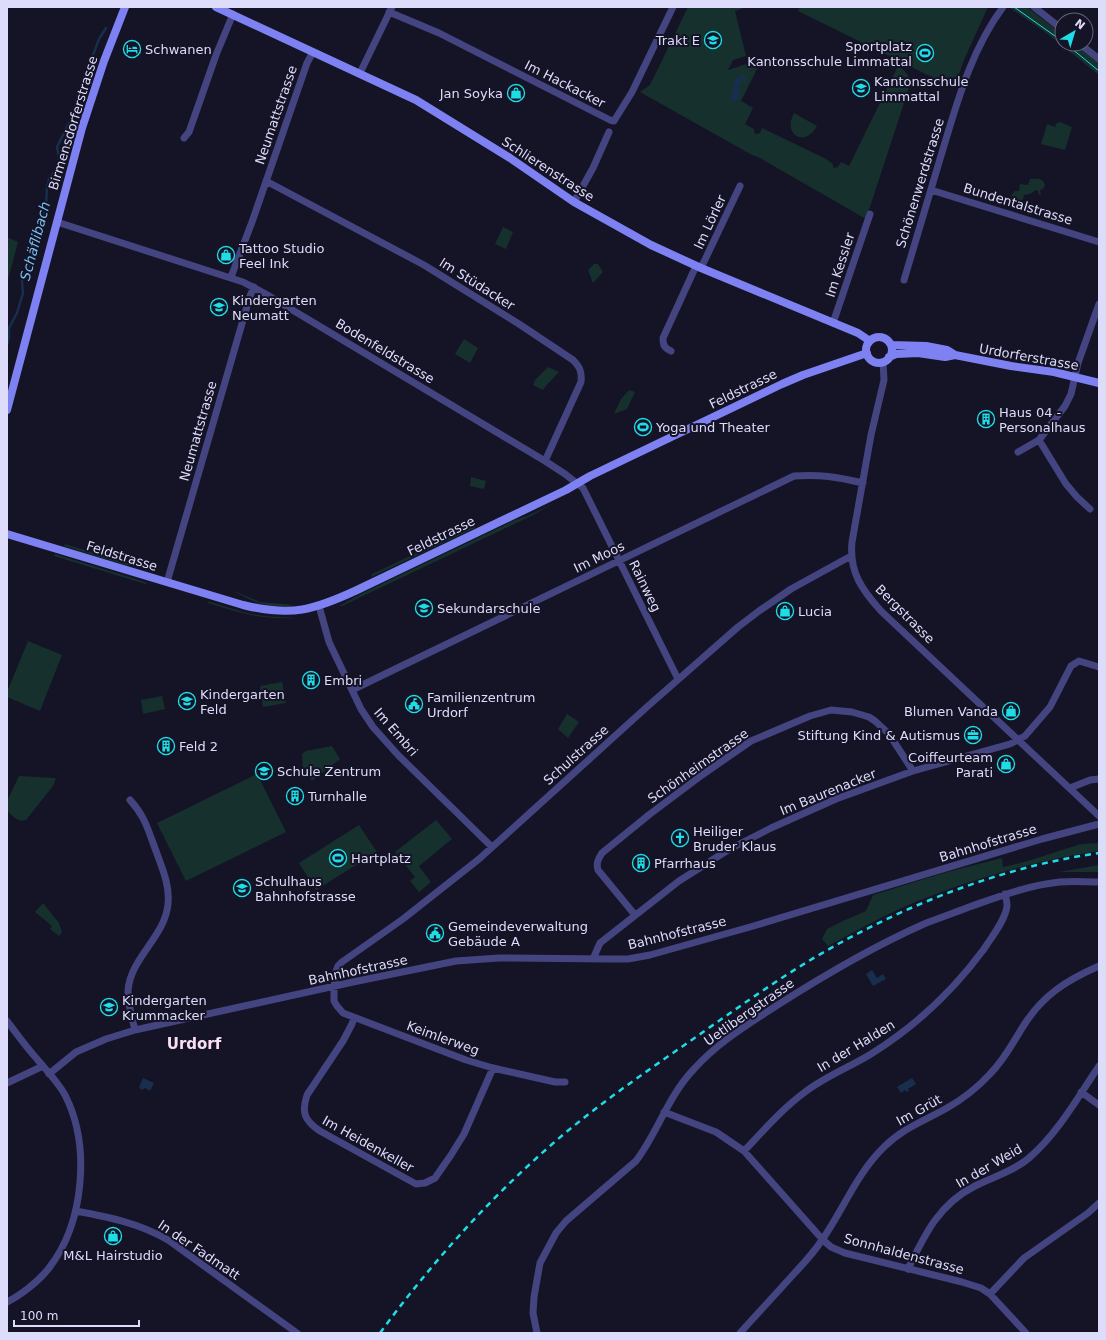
<svg xmlns="http://www.w3.org/2000/svg" width="1106" height="1340" font-family="'DejaVu Sans',sans-serif">
  <rect width="100%" height="100%" fill="#151326"/>
  <path fill="#16302d" d="M688,7H747L735,11L746,56L733,60L728,70L762,59L741,101L753,108L745,124L754,129L755,134L760,133L762,128L824,158L832,163L834,168L838,167L841,162L849,166L898,66C911,75 910,77 908,91L866,219L760,158L752,155L640,92L650,85Z
    M800,7H988L964,60L954,88L798,11Z
    M1011,7H1027L1062,34V44H1075L1099,63V75L1045,32L1010,8Z
    M794,113L817,126C805,148 782,135 794,113Z
    M1060,122L1072,127L1065,150L1041,144L1047,124L1055,127L1057,123Z
    M1030,179H1040L1043,181L1045,185L1043,189L1040,190L1041,195H1039L1038,191L1036,190L1030,194L1024,195L1023,199L1021,203L1014,202L1011,198C1012,194 1014,190 1019,191L1020,184L1028,185Z
    M503,227L513,232L506,249L495,244Z
    M7,237L18,242L7,284Z
    M594,264H598L603,272L593,283L588,270Z
    M464,339L478,348L470,363L455,354Z
    M548,367L559,372L545,387L543,390L533,385L535,380Z
    M629,390L635,392L627,409L614,414L621,399Z
    M471,477L486,481L484,489L470,486Z
    M556,502L531,516L342,606H339L363,593L515,520L527,516Z
    M474,526L475,528L371,577L372,574Z
    M65,544L130,564L129,566L64,546Z
    M55,554L136,579L147,583L145,584L54,556Z
    M234,591L260,602L295,605C277,608 261,606 245,597C241,595 236,593 234,591Z
    M207,601L247,613L263,616L296,618C262,620 240,613 208,603Z
    M28,641L62,655L40,711L7,697V692Z
    M282,682L286,703L263,707L260,686Z
    M162,696L165,709L143,714L141,700Z
    M567,714L579,722L568,738L558,729Z
    M332,746L340,759L312,781L303,768L302,754L306,751Z
    M257,774L286,832L186,881L157,823Z
    M19,776L56,778L53,786L26,820C17,823 14,816 7,811V801Z
    M436,820L452,839L419,866L431,882L419,892L410,881L415,877L395,852Z
    M359,825L377,852L316,890L299,863Z
    M1099,843V851C1033,861 968,880 906,906C879,918 854,932 828,946L822,939L827,929L845,920L866,911L873,895L947,872L1002,858L1003,867L1028,861L1062,850L1081,844Z
    M1099,865V872H1059Z
    M43,903L59,923L62,932L59,936L50,929L52,926L35,912Z"/>
  <path fill="#172e4c" d="M740,75H744L745,77V83L741,81L740,83V85L739,88C741,95 741,99 734,102L730,97C731,91 734,86 735,80L738,78Z
    M872,970L877,978L883,974L886,979L873,986L866,974Z
    M143,1078L154,1083L150,1091L145,1088L142,1090L139,1087Z
    M912,1078L916,1084L908,1089L909,1091L907,1092L905,1090L901,1093L897,1087Z"/>
  <g fill="none" stroke-linecap="round" stroke-linejoin="round">
    <path stroke="#172e4c" stroke-width="2.5" d="M7,345L9,338V328L17,313L23,293L22,282L24,275L29,268L35,245L34,238L37,225L43,216L46,207L47,187L49,179L59,165V157L57,147L72,117L78,95L99,39L106,28"/>
    <path stroke="#434480" stroke-width="7" d="M1034,7L1062,29
      M389,12L439,33L610,120L614,121L632,92L673,7
      M1080,44L1099,59
      M360,73L392,7
      M184,138L189,132L216,55L233,14
      M266,181L424,265L519,324L573,360C580,367 582,372 581,382L545,461
      M931,190L1099,242
      M574,202L593,168L609,132
      M57,222L243,282L264,293L545,461L565,474L583,488L678,679
      M701,268L740,186
      M231,277L252,222L307,63L313,52
      M904,280C917,236 930,192 943,149C958,99 972,49 1003,7
      M833,323L870,214
      M671,351C664,348 663,345 663,338L696,266
      M883,362L884,380L871,435L852,542C849,572 862,590 881,611L1099,816
      M1039,440L1066,484L1077,497L1090,509
      M1018,452L1039,440L1065,406L1071,394L1078,363L1099,304
      M167,582L250,296L254,287
      M319,606L329,642L361,709L373,727L398,755L492,847
      M352,690L794,476C820,474 837,477 863,483
      M1070,788L1090,780L1099,779
      M130,800C145,816 148,830 156,851C162,868 170,885 168,904C165,937 130,958 128,991C128,1004 132,1018 135,1030
      M635,915L598,870C596,863 598,859 602,853L650,814L702,775L751,741L810,716L831,710L852,712L869,717L875,721L889,734L913,771
      M593,959L600,943L679,881L728,850L771,828L836,799L913,771L1010,744L1025,736L1050,707L1071,666L1079,661L1099,667
      M354,1017L352,1024L343,1041L307,1095C301,1113 305,1121 320,1131L416,1184L425,1183L435,1178L451,1155L464,1134L493,1068
      M7,1021C17,1034 26,1047 37,1059C46,1070 58,1082 65,1095C91,1146 84,1223 49,1268C39,1281 21,1295 7,1302
      M49,1074L76,1052L106,1039L135,1030L353,982L456,961L499,958L609,959H628L650,955L750,927L1042,839L1099,824
      M565,1082H555L493,1068L466,1060L343,1013L337,1006L334,1001V987L336,971L338,966L342,962L403,919L479,859L648,706L738,627L759,611L791,589L851,556
      M7,1083L43,1066
      M1081,1092L1099,1105
      M664,1112L716,1132L744,1151L823,1240L831,1247L845,1253L962,1282L981,1288L990,1294L1026,1333
      M744,1151C764,1130 782,1109 805,1092C826,1076 850,1067 871,1054C916,1026 953,991 984,949C991,938 1006,919 1007,906C1007,902 1006,898 1005,894
      M76,1211C108,1217 139,1223 168,1240L297,1333
      M908,1269C925,1234 939,1204 975,1186C993,1177 1014,1171 1029,1158C1058,1133 1078,1097 1099,1066
      M990,1294L1024,1258L1088,1213L1099,1203
      M537,1333L533,1313L534,1297L540,1263L556,1233L566,1221L636,1161C658,1132 668,1096 694,1069C717,1043 747,1025 776,1006C823,976 872,947 924,924C939,918 954,913 969,907C998,897 1029,885 1060,882C1073,881 1086,882 1099,882
      M740,1333C757,1314 774,1296 791,1277C802,1265 813,1254 822,1240C843,1210 857,1173 884,1147C903,1128 924,1121 947,1108C963,1099 978,1087 990,1074C1005,1059 1013,1042 1024,1025C1043,995 1067,980 1099,966"/>
    <path stroke="#7e81f1" stroke-width="8" d="M216,7L416,100L510,158L574,202L651,245L701,268L858,333L870,341
      M866 350a13 13 0 1 1 26 0a13 13 0 1 1-26 0Z
      M891,345L926,346L947,350L955,355L1011,366L1054,372L1099,383
      M889,357L896,354L918,353L945,357L955,355
      M7,410L82,128L104,61L125,7
      M7,534L243,605C292,617 314,610 357,590L566,490L590,476L782,384L803,375L867,353"/>
    <path stroke="#1ddde6" stroke-width="1" d="M1014,7L1062,41
      M1066,44L1099,71"/>
    <path stroke="#1ddde6" stroke-width="2.5" stroke-dasharray="6 5" stroke-linecap="butt" d="M380,1333C430,1265 486,1202 550,1146C599,1103 653,1067 706,1030C750,999 794,968 840,943C920,899 1009,866 1099,853"/>
  </g>
  <defs>
    <g id="school-ring" transform="scale(0.9)"><circle r="9.5" fill="#151326" stroke="#1ddde6" stroke-width="1.5"/><path d="M0-5L7-2L0 1L-7-2ZM-4 1L0 2.5L4 1V4Q0 6-4 4Z" fill="#1ddde6"/></g>
    <g id="hotel-ring" transform="scale(0.9)"><circle r="9.5" fill="#151326" stroke="#1ddde6" stroke-width="1.5"/><path d="M-6-4.5h1.5V1H6V5H4.5V3h-9V5H-6ZM-4 0a1.8 1.8 0 1 1 3.6 0ZM.5 0V-2.5h3Q6-2.5 6 0Z" fill="#1ddde6"/></g>
    <g id="stadium-ring" transform="scale(0.9)"><circle r="9.5" fill="#151326" stroke="#1ddde6" stroke-width="1.5"/><path d="M0-5a6.5 5 0 1 0 0 10a6.5 5 0 1 0 0-10ZM-3.5-1.8h7v3.6h-7Z" fill="#1ddde6"/></g>
    <g id="shop-ring" transform="scale(0.9)"><circle r="9.5" fill="#151326" stroke="#1ddde6" stroke-width="1.5"/><path d="M-5-2.5h2.3a2.7 3.5 0 0 1 5.4 0H5L5.5 6h-11ZM-1.5-2.5h3a1.5 2.3 0 0 0-3 0Z" fill="#1ddde6"/></g>
    <g id="building-ring" transform="scale(0.9)"><circle r="9.5" fill="#151326" stroke="#1ddde6" stroke-width="1.5"/><path d="M-4-6H4V6H1V3H-1V6H-4ZM-2.5-4.3h1.7v1.8h-1.7ZM.8-4.3h1.7v1.8H.8ZM-2.5-1h1.7V.8h-1.7ZM.8-1h1.7V.8H.8Z" fill="#1ddde6"/></g>
    <g id="civic-ring" transform="scale(0.9)"><circle r="9.5" fill="#151326" stroke="#1ddde6" stroke-width="1.5"/><path d="M-.6-6.5H3V-4.5H.6V-3L4-1V1h2V6H-6V1h2V-1L-.6-3ZM-1.2 2.5V6h2.4V2.5Z" fill="#1ddde6"/></g>
    <g id="office-ring" transform="scale(0.9)"><circle r="9.5" fill="#151326" stroke="#1ddde6" stroke-width="1.5"/><path d="M-6-3h4V-5.5h4V-3h4V5H-6ZM-1-4.5V-3h2v-1.5ZM-6 0V1H6V0Z" fill="#1ddde6"/></g>
    <g id="church-ring" transform="scale(0.9)"><circle r="9.5" fill="#151326" stroke="#1ddde6" stroke-width="1.5"/><path d="M-1.2-6h2.4v3.5h3.3v2.4h-3.3V6h-2.4V-.1h-3.3v-2.4h3.3Z" fill="#1ddde6"/></g>
  </defs>
  <g fill-rule="evenodd">
    <use href="#school-ring" x="713" y="40"/>
    <use href="#hotel-ring" x="132" y="49"/>
    <use href="#stadium-ring" x="925" y="53"/>
    <use href="#school-ring" x="861" y="88"/>
    <use href="#shop-ring" x="516" y="93"/>
    <use href="#shop-ring" x="226" y="255"/>
    <use href="#school-ring" x="219" y="307"/>
    <use href="#building-ring" x="986" y="419"/>
    <use href="#stadium-ring" x="643" y="427"/>
    <use href="#school-ring" x="424" y="608"/>
    <use href="#shop-ring" x="785" y="611"/>
    <use href="#building-ring" x="311" y="680"/>
    <use href="#school-ring" x="187" y="701"/>
    <use href="#civic-ring" x="414" y="704"/>
    <use href="#shop-ring" x="1011" y="711"/>
    <use href="#office-ring" x="973" y="735"/>
    <use href="#building-ring" x="166" y="746"/>
    <use href="#shop-ring" x="1006" y="764"/>
    <use href="#school-ring" x="264" y="771"/>
    <use href="#building-ring" x="295" y="796"/>
    <use href="#church-ring" x="680" y="838"/>
    <use href="#stadium-ring" x="338" y="858"/>
    <use href="#building-ring" x="641" y="863"/>
    <use href="#school-ring" x="242" y="888"/>
    <use href="#civic-ring" x="435" y="933"/>
    <use href="#school-ring" x="109" y="1007"/>
    <use href="#shop-ring" x="113" y="1236"/>
  </g>
  <g text-anchor="middle" dominant-baseline="central" stroke-width="4" stroke-linejoin="round" paint-order="stroke">
    <g font-size="13" fill="#dedcfb" stroke="#151326" text-anchor="start">
      <text x="700" y="40" text-anchor="end">Trakt E</text>
      <text x="912" y="46" text-anchor="end">Sportplatz<tspan x="912" dy="15">Kantonsschule Limmattal</tspan></text>
      <text x="145" y="49">Schwanen</text>
      <text x="874" y="81">Kantonsschule<tspan x="874" dy="15">Limmattal</tspan></text>
      <text x="503" y="93" text-anchor="end">Jan Soyka</text>
      <text x="239" y="248">Tattoo Studio<tspan x="239" dy="15">Feel Ink</tspan></text>
      <text x="232" y="300">Kindergarten<tspan x="232" dy="15">Neumatt</tspan></text>
      <text x="999" y="412">Haus 04 -<tspan x="999" dy="15">Personalhaus</tspan></text>
      <text x="656" y="427">Yoga und Theater</text>
      <text x="437" y="608">Sekundarschule</text>
      <text x="798" y="611">Lucia</text>
      <text x="324" y="680">Embri</text>
      <text x="200" y="694">Kindergarten<tspan x="200" dy="15">Feld</tspan></text>
      <text x="427" y="697">Familienzentrum<tspan x="427" dy="15">Urdorf</tspan></text>
      <text x="998" y="711" text-anchor="end">Blumen Vanda</text>
      <text x="960" y="735" text-anchor="end">Stiftung Kind &amp; Autismus</text>
      <text x="179" y="746">Feld 2</text>
      <text x="993" y="757" text-anchor="end">Coiffeurteam<tspan x="993" dy="15">Parati</tspan></text>
      <text x="277" y="771">Schule Zentrum</text>
      <text x="308" y="796">Turnhalle</text>
      <text x="693" y="831">Heiliger<tspan x="693" dy="15">Bruder Klaus</tspan></text>
      <text x="351" y="858">Hartplatz</text>
      <text x="654" y="863">Pfarrhaus</text>
      <text x="255" y="881">Schulhaus<tspan x="255" dy="15">Bahnhofstrasse</tspan></text>
      <text x="448" y="926">Gemeindeverwaltung<tspan x="448" dy="15">Gebäude A</tspan></text>
      <text x="122" y="1000">Kindergarten<tspan x="122" dy="15">Krummacker</tspan></text>
      <text x="113" y="1255" text-anchor="middle">M&amp;L Hairstudio</text>
    </g>
    <g font-size="13" fill="#dedcfb" stroke="#151326">
      <text transform="translate(565 84) rotate(27)">Im Hackacker</text>
      <text transform="translate(276 115) rotate(-71)">Neumattstrasse</text>
      <text transform="translate(73 123) rotate(-73)">Birmensdorferstrasse</text>
      <text transform="translate(548 169) rotate(33)">Schlierenstrasse</text>
      <text transform="translate(920 183) rotate(-73)">Schönenwerdstrasse</text>
      <text transform="translate(1018 204) rotate(17)">Bundentalstrasse</text>
      <text transform="translate(710 222) rotate(-65)">Im Lörler</text>
      <text transform="translate(840 265) rotate(-72)">Im Kessler</text>
      <text transform="translate(477 284) rotate(32)">Im Stüdacker</text>
      <text transform="translate(385 351) rotate(31)">Bodenfeldstrasse</text>
      <text transform="translate(1029 357) rotate(10)">Urdorferstrasse</text>
      <text transform="translate(743 389) rotate(-26)">Feldstrasse</text>
      <text transform="translate(198 431) rotate(-74)">Neumattstrasse</text>
      <text transform="translate(441 536) rotate(-26)">Feldstrasse</text>
      <text transform="translate(122 556) rotate(17)">Feldstrasse</text>
      <text transform="translate(599 557) rotate(-26)">Im Moos</text>
      <text transform="translate(645 586) rotate(64)">Rainweg</text>
      <text transform="translate(905 614) rotate(45)">Bergstrasse</text>
      <text transform="translate(396 732) rotate(49)">Im Embri</text>
      <text transform="translate(576 755) rotate(-42)">Schulstrasse</text>
      <text transform="translate(698 766) rotate(-35)">Schönheimstrasse</text>
      <text transform="translate(828 792) rotate(-22)">Im Baurenacker</text>
      <text transform="translate(988 843) rotate(-17)">Bahnhofstrasse</text>
      <text transform="translate(677 933) rotate(-14)">Bahnhofstrasse</text>
      <text transform="translate(358 970) rotate(-12)">Bahnhofstrasse</text>
      <text transform="translate(749 1012) rotate(-35)">Uetlibergstrasse</text>
      <text transform="translate(443 1038) rotate(20)">Keimlerweg</text>
      <text transform="translate(856 1046) rotate(-31)">In der Halden</text>
      <text transform="translate(919 1110) rotate(-29)">Im Grüt</text>
      <text transform="translate(368 1144) rotate(29)">Im Heidenkeller</text>
      <text transform="translate(989 1166) rotate(-30)">In der Weid</text>
      <text transform="translate(199 1250) rotate(34)">In der Fadmatt</text>
      <text transform="translate(904 1254) rotate(15)">Sonnhaldenstrasse</text>
    </g>
    <g font-size="14" font-style="italic" fill="#76bef0" stroke="#151326">
      <text transform="translate(35 241) rotate(-75)">Schäflibach</text>
    </g>
    <g font-size="15" font-weight="bold" fill="#fbdef2" stroke="#151326">
      <text x="194" y="1044">Urdorf</text>
    </g>
  </g>
  <rect width="1106" height="1340" fill="none" stroke="#dedcfb" stroke-width="16"/>
  <g transform="translate(1074 32) rotate(38)"><circle r="19" fill="#151326" stroke="#65637b"/>
  <path d="M0-3L7 15L0 10L-7 15Z" fill="#1ddde6"/>
  <text y="-6" font-size="11" font-weight="bold" text-anchor="middle" fill="#dedcfb">N</text>
  </g>
  <path d="M14 1320v6h125v-6" fill="none" stroke="#dedcfb" stroke-width="2"/>
  <text x="20" y="1320" font-size="12" fill="#dedcfb" stroke="#151326" stroke-width="3" paint-order="stroke">100 m</text>
</svg>
